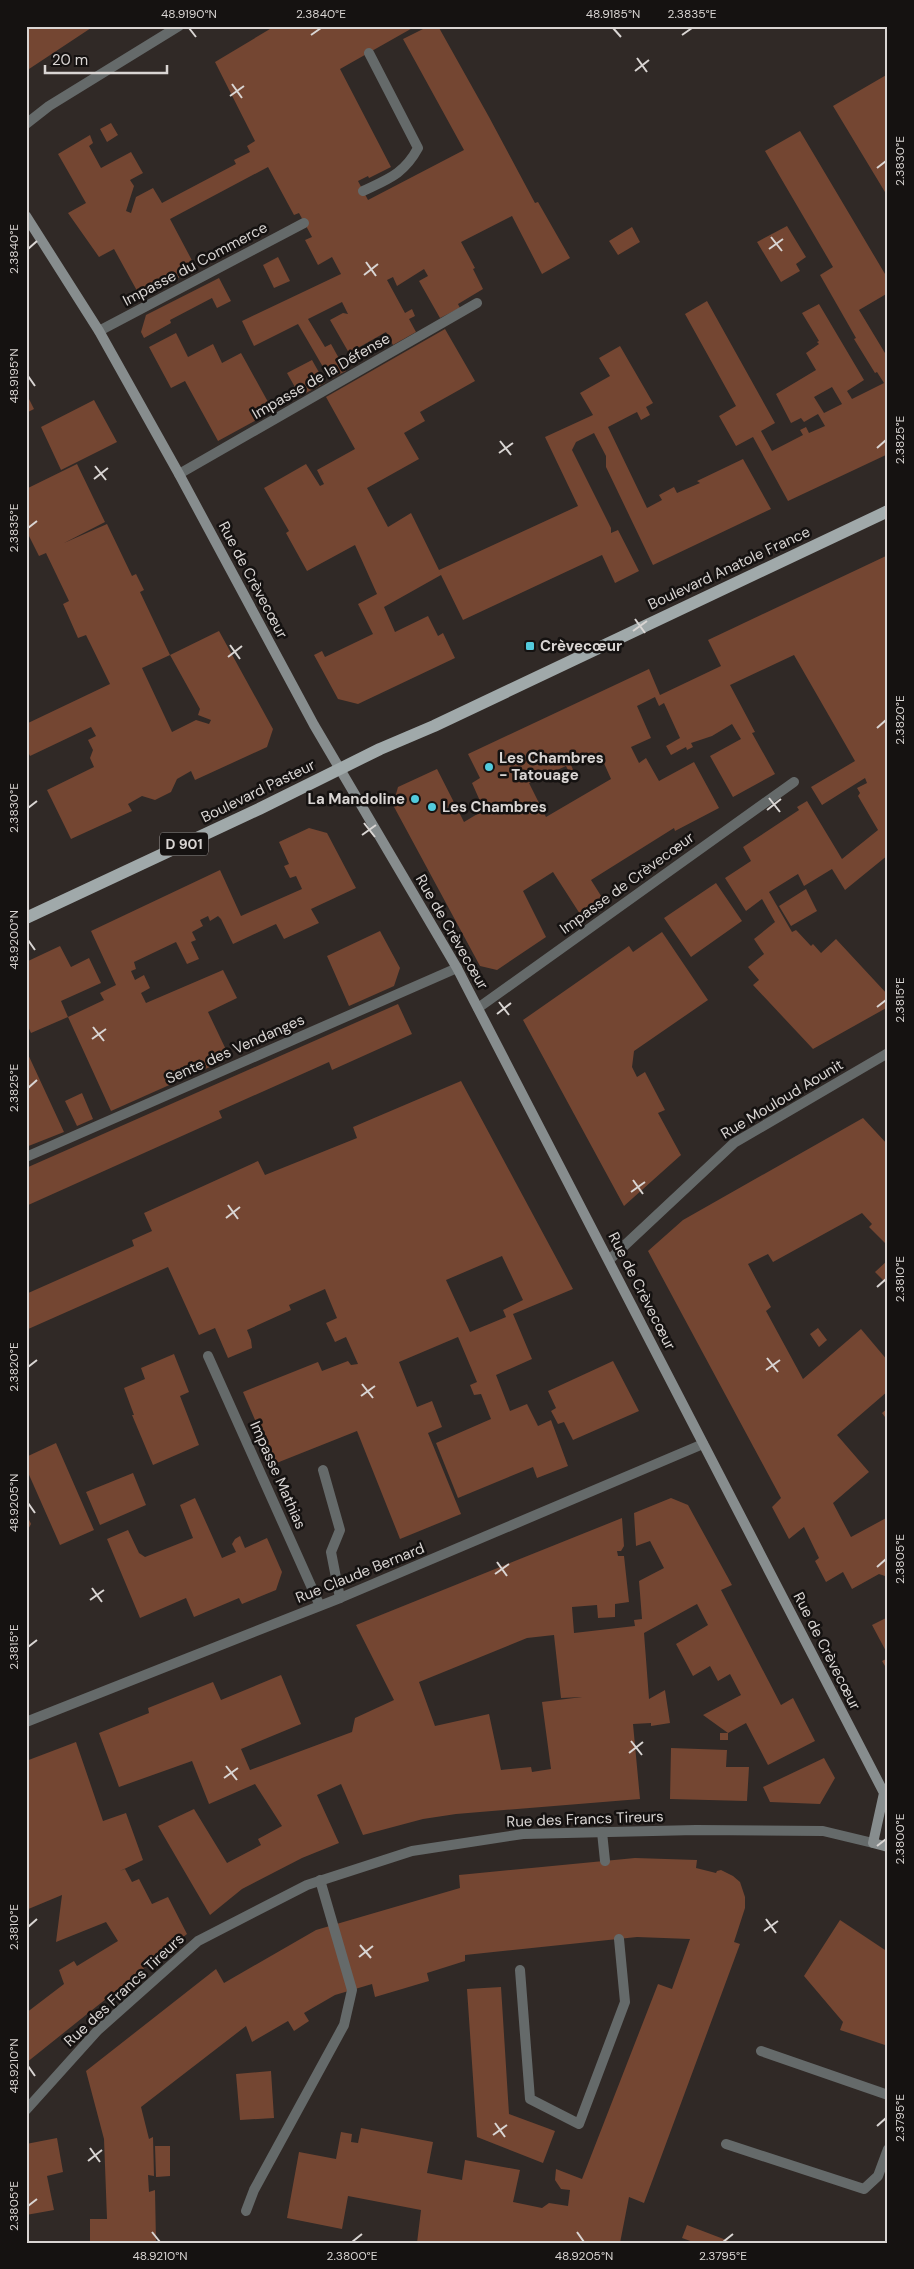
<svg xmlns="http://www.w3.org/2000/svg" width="914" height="2269" font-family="'DM Sans',sans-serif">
  <rect width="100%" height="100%" fill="#302926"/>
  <path fill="#744632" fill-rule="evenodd" d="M26,26H94L26,71Z
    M275,26H416L340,69L391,167L369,178L368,176L358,181L368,200L464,150L403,39L429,26H438L489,117L535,203L538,202L570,258L542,274L512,216L461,242L475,268L473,269L483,289L458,304L460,308L440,318L419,281L428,276L424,269L397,286L393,277L387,280L405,313L412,309L415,316L409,319L416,332L393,345L386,332L349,353L330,320L343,313L348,314L342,302L308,319L325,347L331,344L346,371L330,379L298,324L254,346L242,321L341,274L332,257L318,265L305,240L312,237L299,213L294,215L268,167L170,219L196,268L141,298L114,249L99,257L68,213L86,203L58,154L90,135L93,143L89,146L101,168L131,152L143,173L130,180L134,186L126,211L131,213L136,197L153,188L162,203L236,164L234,160L250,152L247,146L255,141L215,62Z
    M888,74V197L833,106Z
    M111,123L118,135L107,142L100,129Z
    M800,131L888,279V293L859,310L888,358V454L788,501L753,437L736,446L719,416L736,406L685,314L707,301L775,423L761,431L772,451L803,435L800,430L806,427L809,433L825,426L818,414L804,422L801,418L791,423L776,394L816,370L806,353L819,344L817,342L819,341L802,313L819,304L864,380L847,391L852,399L884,383L877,372L875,373L854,339L856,338L820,275L833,267L765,151ZM832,387L842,404L824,413L814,397Z
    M787,226L806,257L796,264L800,271L781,282L757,242Z
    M632,227L640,242L618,255L609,241Z
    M278,257L290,281L274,288L263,265Z
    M219,278L231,301L217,308L212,298L170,320L171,323L144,338L141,332L146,315Z
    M445,329L475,381L420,412L425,421L404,433L419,459L367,488L388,527L411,513L439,570L578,506L545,437L593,415L580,393L610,376L599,358L620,346L653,403L646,407L650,415L641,420L637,412L608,427L647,508L662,500L659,495L674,487L677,493L700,483L697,481L743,459L771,509L653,565L606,467V456L594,433L576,442L572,450L611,528V533L618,530L639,571L615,583L602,555L463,620L441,575L384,607L395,632L428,616L438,636L443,633L455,658L358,704L338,699L314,655L322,651L325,657L373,634L358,604L377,594L355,545L307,571L286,533L289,531L264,488L306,464L320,486L324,484L317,470L355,449L326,397Z
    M176,333L188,357L213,344L222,363L241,353L273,411L218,441L185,381L171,388L149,347Z
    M312,360L325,383L300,396L287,373Z
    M26,393L34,409L26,413Z
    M94,400L117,442L61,470L41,427Z
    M77,464L105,522L64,543L107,524L132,576L136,574L144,590L140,592L170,655L142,668L172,732L196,720L209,724L211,720L198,715L200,709L170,655L219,631L273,729L267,747L195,780L191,771L177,779L171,792L155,800L142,796L128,804L132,811L71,839L47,790L94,767L90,758L93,750L88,740L96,736L91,727L30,756L26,748V724L110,684L86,635L78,638L63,604L69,601L46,553L39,556L26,530V489Z
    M886,556L888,855L845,890L832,869L804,886L798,874L769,892L792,932L796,930L811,946L813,944L821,953L836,939L888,995V1007L813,1049L753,985L759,980L748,967L764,954L754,939L775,922L762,899L746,911L725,878L751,861L743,847L799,810L797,807L807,801L842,859L878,830L858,796L860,793L857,788L867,783L865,778L822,805L811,787L855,761L794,655L730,685L755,732L752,733L775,774L733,797L710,756L741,739L732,724L712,736L691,743L693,747L687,750L686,747L671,755L666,746L680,738L664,703L659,706L655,697L637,706L651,738L631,747L639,763L646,758L659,781L694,762L719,808L675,831L674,828L591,880L603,899L580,914L553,872L523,891L546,937L497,970L480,966L393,805L398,787L437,769L464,822L484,810L472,783L480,778L468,754L649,669L660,695L721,666L708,640ZM599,752L611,779L546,817L529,783L566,766L570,774L574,772L571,765Z
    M309,828L327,833L356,888L311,909L319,923L284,939L276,924L233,944L221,919L218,916L210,921L208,916L200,920L203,926L192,932L196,940L191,942L199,959L187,964L176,942L134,962L136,969L131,971L135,980L144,975L150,988L141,993L146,1003L223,970L237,998L208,1012L230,1058L111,1111L68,1017L104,1000L100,993L116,985L91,931L220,870L241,916L302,889L296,876L290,878L284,866L289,864L279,842Z
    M716,883L742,921L691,957L664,918Z
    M806,889L817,911L791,926L779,906Z
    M380,931L400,968L394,986L349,1006L327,956Z
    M662,932L708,1000L634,1051L632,1067L637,1077L645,1072L665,1110L658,1113L681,1155L624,1206L523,1020L629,946L633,952Z
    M60,946L71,967L89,958L101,983L61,1001L68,1017L31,1033L26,1022V962Z
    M398,1004L412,1034L332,1070L329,1062L219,1111L222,1118L26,1206V1168Z
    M26,1050L64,1132L26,1147Z
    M461,1081L573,1289L513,1314L532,1359L496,1375L510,1411L527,1404L538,1426L551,1420L568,1466L537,1478L533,1467L458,1498L436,1443L491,1419L481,1394L474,1395L470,1385L477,1382L458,1337L399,1362L417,1407L432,1401L442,1427L428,1433L461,1514L400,1539L357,1431L274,1464L243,1392L318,1362L322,1371L348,1361L351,1365L358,1364L346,1337L335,1342L326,1323L337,1318L325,1289L289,1305L291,1310L247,1330L251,1340L252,1348L228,1358L215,1328L199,1335L168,1267L26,1330V1294L134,1246L132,1240L152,1231L144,1213L258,1161L265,1175L357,1138L353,1127ZM502,1256L523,1300L503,1310L506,1317L470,1332L446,1280Z
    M82,1093L93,1119L77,1126L65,1101Z
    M863,1118L888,1145V1246L869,1227L872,1224L862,1213L773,1262L768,1254L748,1264L771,1307L766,1311L803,1379L861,1329L888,1361L885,1366L888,1369V1391L837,1435L869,1472L833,1503L851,1537L888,1517V1577L879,1574L852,1589L843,1572L826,1582L815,1561L819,1558L804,1527L789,1539L772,1507L781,1498L648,1251L683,1220Z
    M888,1260V1285L875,1272Z
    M818,1328L827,1340L819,1347L810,1334Z
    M174,1354L189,1392L180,1396L199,1445L153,1465L132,1415H134L124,1388L145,1379L141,1368Z
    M613,1361L639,1411L573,1440L564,1422L558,1424L551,1411L556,1408L548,1391Z
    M888,1408V1421L882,1413Z
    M56,1443L94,1530L60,1545L26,1468V1457Z
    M133,1473L146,1505L100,1525L86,1492Z
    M195,1498L222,1558L236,1552L232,1544L235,1539L240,1536L245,1548L267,1538L282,1572L276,1590L242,1604L239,1598L194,1617L186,1598L140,1618L107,1539L128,1530L139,1553L145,1557L193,1538L180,1505Z
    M671,1498L688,1505L732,1585L721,1590L781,1705L793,1698L815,1741L768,1765L746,1723L728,1733L703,1715L741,1695L730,1674L718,1681L710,1666L693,1676L676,1644L708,1625L697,1604L644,1633L649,1699L665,1690L670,1723L651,1726V1723L633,1724L640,1799L456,1814L423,1819L363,1835L341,1784L317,1795L339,1843L302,1858L242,1889L210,1915L158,1826L194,1809L227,1863L261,1845L258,1839L282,1826L255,1784L209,1804L192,1761L119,1787L99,1733L149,1713L148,1708L213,1682L221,1700L281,1675L301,1724L241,1749L250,1770L352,1732L355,1718L394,1700L356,1625L622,1518L624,1546L621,1551H617L618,1556H624L629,1602L615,1604V1617L598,1618L597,1605L572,1607L574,1633L635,1626L634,1620L642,1619L639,1581L664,1568L650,1541L636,1546L634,1513ZM554,1635L561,1698L582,1697L542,1702L551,1769L532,1772L531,1767L501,1770L489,1714L435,1726L419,1682L527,1638Z
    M26,1513L31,1524L26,1533Z
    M888,1617V1655L872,1625Z
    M888,1658V1671L882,1661Z
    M720,1733H728V1740H720Z
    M76,1742L103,1821L126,1813L143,1860L120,1871L125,1869L132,1882L139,1879L152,1904L168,1897L187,1934L26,2063V2013L64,1984L59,1970L74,1961L77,1966L118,1941L106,1922L56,1942L62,1895L26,1910V1761Z
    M671,1748L727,1750L726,1767H749L747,1801L670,1799Z
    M824,1758L835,1778L820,1804L770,1802L763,1787Z
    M635,1858L697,1860L696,1868L716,1873L717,1871L721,1870L733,1876L740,1882L745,1897V1908L734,1942L740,1944L644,2203L629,2197L620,2243H417L421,2210L348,2196L342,2229L287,2218L299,2152L336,2159L341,2132L352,2134L351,2142L358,2143L361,2128L433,2142L427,2173L462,2180L465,2160L520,2170L513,2202L542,2208L549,2203L568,2206L570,2190L561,2189L555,2180L556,2169L582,2179L658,1984L672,1989L690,1939L637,1937L465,1955V1961L427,1973L429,1981L375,1997L372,1984L335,1995L304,2013L309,2021L294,2031L288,2021L252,2042L246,2026L141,2107L149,2139L153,2137L154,2176L148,2175L149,2192L155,2190L156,2243H90V2219H107L104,2139L86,2071L216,1969L224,1983L316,1930L460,1888L459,1875Z
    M840,1920L888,1952V2046L840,2030L843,2022L804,1976Z
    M501,1987L509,2114L555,2131L543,2163L477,2137L467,1989Z
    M271,2071L274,2118L240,2120L236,2074Z
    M57,2138L63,2172L47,2176L54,2210L26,2215V2144Z
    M155,2146H170V2176L156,2177Z
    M687,2225L734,2243H696L682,2238Z"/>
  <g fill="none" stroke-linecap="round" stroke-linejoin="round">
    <path stroke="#656a6a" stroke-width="10" d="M26,124L49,106L179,26
      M363,191C388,179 404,174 418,148L369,53
      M99,331L304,223
      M179,474L477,303
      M478,1008L794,782
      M26,1157L457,968
      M323,1470L340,1530L331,1552L340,1598
      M602,1832L605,1861
      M520,1970L530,2099L579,2124L625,2002L619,1939
      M761,2051L888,2095
      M726,2144L864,2189L878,2176L888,2149
      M246,2211L254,2190L344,2025L352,1990L320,1880"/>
    <path stroke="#656a6a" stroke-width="10" d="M609,1260L734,1143L888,1053
      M208,1356L320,1606
      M26,1722L340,1598L703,1444
      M26,2110L98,2030L198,1941L307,1885L412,1851L523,1834L696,1830L823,1831L873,1843"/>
    <path stroke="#878d8e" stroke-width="10" d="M26,216L99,331L179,474L314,725L457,968L884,1793L873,1843L888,1847"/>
    <path stroke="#a0a9aa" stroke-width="12" d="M26,918L259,809L380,749L434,726L888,511"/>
  </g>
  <path fill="none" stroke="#d9d5d3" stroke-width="2" d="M189,28L196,37M613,28L621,37M311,35L321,28M682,35L692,28M637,58L647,72M635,71L649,60M232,84L242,98M230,96L244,86M877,168L886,161M771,237L782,251M28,249L37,241M769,249L783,239M366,262L376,276M364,275L378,264M28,376L35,386M500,441L511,455M877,448L886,440M499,453L513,443M95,466L106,480M94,479L108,468M28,528L37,521M635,619L645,633M633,631L647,621M230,645L240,659M228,657L242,646M877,728L886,720M769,798L780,812M28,808L37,801M767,810L781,799M364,823L375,837M362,835L376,825M28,940L35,950M499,1002L509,1015M877,1007L886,1000M497,1014L511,1003M93,1027L104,1041M92,1039L106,1029M28,1088L37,1080M633,1180L643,1194M631,1192L645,1182M228,1205L238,1219M226,1218L240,1207M877,1287L886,1279M767,1358L778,1372M28,1367L37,1360M766,1370L780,1360M362,1384L373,1398M361,1396L375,1386M28,1503L35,1513M497,1562L507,1576M877,1567L886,1559M495,1574L509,1564M92,1588L102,1602M90,1600L104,1590M28,1647L37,1640M631,1741L642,1755M629,1753L643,1742M226,1766L237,1780M224,1778L238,1768M877,1846L886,1839M766,1919L776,1933M28,1927L37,1919M764,1931L778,1921M360,1945L371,1958M359,1957L373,1946M28,2066L35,2076M495,2123L505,2137M877,2126L886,2118M493,2135L507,2125M90,2148L100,2162M88,2161L102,2150M28,2206L37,2199M152,2232L160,2242M577,2232L584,2242M352,2242L362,2234M723,2242L733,2234"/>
  <g fill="#53cadc" stroke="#151211" stroke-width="2">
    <rect x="525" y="641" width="10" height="10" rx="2.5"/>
    <circle cx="489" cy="767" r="5"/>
    <circle cx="415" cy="799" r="5"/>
    <circle cx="432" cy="807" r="5"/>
  </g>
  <g text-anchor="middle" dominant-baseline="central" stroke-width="5" stroke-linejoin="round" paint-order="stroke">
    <rect fill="#151211" stroke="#9e9a99" stroke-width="1" x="160" y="832.5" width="48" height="23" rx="4"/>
    <g font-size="14" font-weight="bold" fill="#d9d5d3">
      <text x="184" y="844">D 901</text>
    </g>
    <g font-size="15" fill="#d9d5d3" stroke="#151211">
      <text transform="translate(195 264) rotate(-28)">Impasse du Commerce</text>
      <text transform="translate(321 376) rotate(-30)">Impasse de la Défense</text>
      <text transform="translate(729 568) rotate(-25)">Boulevard Anatole France</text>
      <text transform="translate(253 580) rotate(62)">Rue de Crèvecœur</text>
      <text transform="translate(258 791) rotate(-26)">Boulevard Pasteur</text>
      <text transform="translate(627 883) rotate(-36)">Impasse de Crèvecœur</text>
      <text transform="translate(452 932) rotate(60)">Rue de Crèvecœur</text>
      <text transform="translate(235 1049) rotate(-24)">Sente des Vendanges</text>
      <text transform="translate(782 1099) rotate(-31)">Rue Mouloud Aounit</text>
      <text transform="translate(642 1291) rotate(63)">Rue de Crèvecœur</text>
      <text transform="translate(278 1475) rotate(66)">Impasse Mathias</text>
      <text transform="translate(360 1573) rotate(-22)">Rue Claude Bernard</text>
      <text transform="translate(827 1651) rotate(63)">Rue de Crèvecœur</text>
      <text transform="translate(585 1819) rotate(-2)">Rue des Francs Tireurs</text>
      <text transform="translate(124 1990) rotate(-43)">Rue des Francs Tireurs</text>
    </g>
    <g font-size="15" font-weight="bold" fill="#d9d5d3" stroke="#151211" text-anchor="start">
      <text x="540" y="646">Crèvecœur</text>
      <text x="499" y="758">Les Chambres<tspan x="499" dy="17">- Tatouage</tspan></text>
      <text x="405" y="799" text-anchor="end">La Mandoline</text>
      <text x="442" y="807">Les Chambres</text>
    </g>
  </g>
  <rect width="914" height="2269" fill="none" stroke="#151211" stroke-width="55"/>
  <path d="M45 65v8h122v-8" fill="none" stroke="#d9d5d3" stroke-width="2.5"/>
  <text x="52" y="65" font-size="15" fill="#d9d5d3" stroke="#151211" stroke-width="4" paint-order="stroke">20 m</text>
  <rect x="28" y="28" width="858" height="2214" fill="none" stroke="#d9d5d3" stroke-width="2"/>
  <g font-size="12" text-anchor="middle" fill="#d9d5d3">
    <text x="189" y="18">48.9190°N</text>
    <text x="321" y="18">2.3840°E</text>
    <text x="613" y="18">48.9185°N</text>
    <text x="692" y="18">2.3835°E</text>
    <text transform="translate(900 161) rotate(-90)" y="4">2.3830°E</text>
    <text transform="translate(14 249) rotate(-90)" y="4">2.3840°E</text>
    <text transform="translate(14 376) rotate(-90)" y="4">48.9195°N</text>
    <text transform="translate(900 440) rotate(-90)" y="4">2.3825°E</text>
    <text transform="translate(14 528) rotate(-90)" y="4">2.3835°E</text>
    <text transform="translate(900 720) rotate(-90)" y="4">2.3820°E</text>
    <text transform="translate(14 808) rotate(-90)" y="4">2.3830°E</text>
    <text transform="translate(14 940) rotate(-90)" y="4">48.9200°N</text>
    <text transform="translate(900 1000) rotate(-90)" y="4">2.3815°E</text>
    <text transform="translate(14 1088) rotate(-90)" y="4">2.3825°E</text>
    <text transform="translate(900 1279) rotate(-90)" y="4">2.3810°E</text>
    <text transform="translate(14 1367) rotate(-90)" y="4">2.3820°E</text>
    <text transform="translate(14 1503) rotate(-90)" y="4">48.9205°N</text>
    <text transform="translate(900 1559) rotate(-90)" y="4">2.3805°E</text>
    <text transform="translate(14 1647) rotate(-90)" y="4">2.3815°E</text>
    <text transform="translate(900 1839) rotate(-90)" y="4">2.3800°E</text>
    <text transform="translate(14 1927) rotate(-90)" y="4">2.3810°E</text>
    <text transform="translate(14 2066) rotate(-90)" y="4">48.9210°N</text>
    <text transform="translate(900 2118) rotate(-90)" y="4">2.3795°E</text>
    <text transform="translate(14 2206) rotate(-90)" y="4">2.3805°E</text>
    <text x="160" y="2260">48.9210°N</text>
    <text x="352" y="2260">2.3800°E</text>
    <text x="584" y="2260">48.9205°N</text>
    <text x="723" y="2260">2.3795°E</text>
  </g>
</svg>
